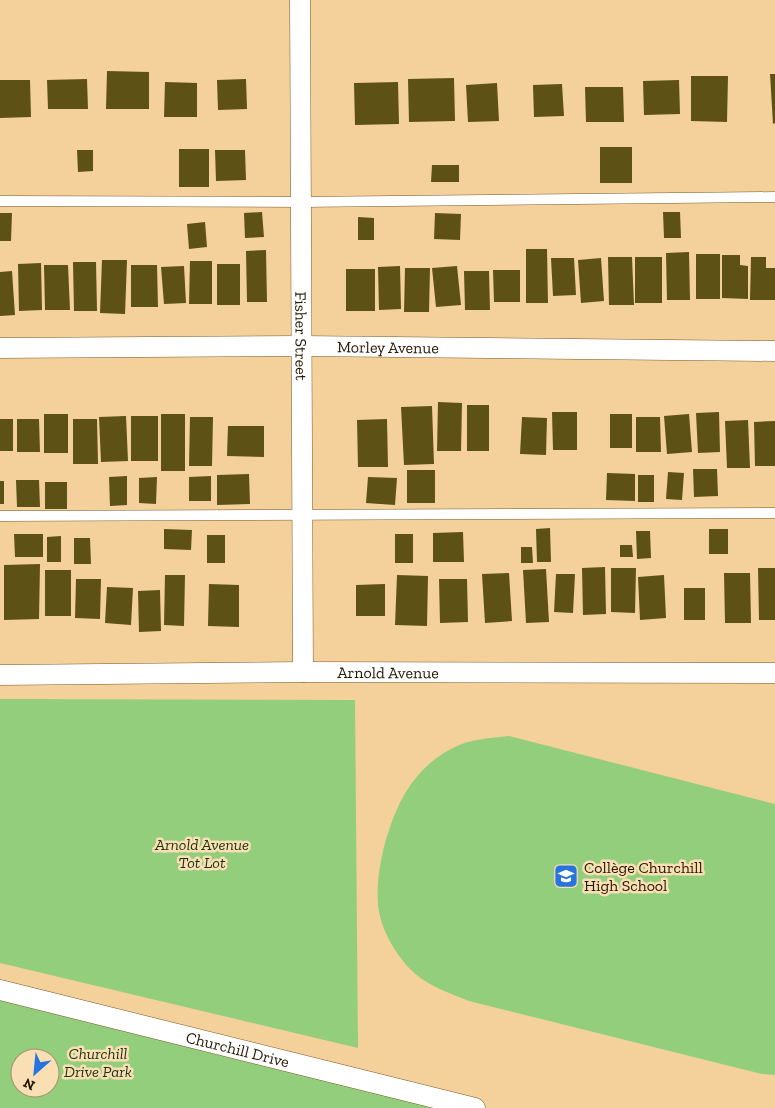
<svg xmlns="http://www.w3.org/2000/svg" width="775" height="1108" font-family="'Zilla Slab',serif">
  <rect width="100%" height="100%" fill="#f4d09b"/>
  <path fill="#92ce7c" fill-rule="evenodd" d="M0,699L355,700L358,1048L0,963Z
    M509,736L775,804V1075L762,1074L469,1001C449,993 425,985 409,968C394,951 380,928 378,904C375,867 391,808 415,779C425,766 439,755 453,748C469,739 491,738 509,736Z
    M0,990L475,1108H0ZM20,1058H50V1088H20Z"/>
  <path fill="#5d5115" d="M107,71L149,72V109H106Z
    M770,74H775V123L773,124Z
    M691,76H728L727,122L691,121Z
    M454,78L455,121L409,122L408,79Z
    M87,79L88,109H48L47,80Z
    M246,79L247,109L218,110L217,80Z
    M0,80H30L31,117L0,118Z
    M679,80L680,114L644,115L643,81Z
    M165,82L197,83V117H164Z
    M398,82L399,124L355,125L354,83Z
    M497,83L499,121L468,122L466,85Z
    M562,84L564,116L534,117L533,85Z
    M585,87H623L624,122H586Z
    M600,147H632V183H600Z
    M179,149H209V187H179Z
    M77,150H93V171L78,172Z
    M215,150H245L246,180L216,181Z
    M432,165H459V182H431Z
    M262,212L264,237L245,238L244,213Z
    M663,212H680L681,238H664Z
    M0,213H12L11,241H0Z
    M435,213L461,214L460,240L434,239Z
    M358,217L374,218V240H358Z
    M205,222L207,247L189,249L187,224Z
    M526,249H547L548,303H526Z
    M266,250L267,302H247L246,251Z
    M689,252L690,300H667L666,253Z
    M696,254H720V299H696Z
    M722,255H740V265L748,266V299L722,298Z
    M608,257H632L634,305H609Z
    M635,257H662V303H635Z
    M751,257H766V268H775V300H750Z
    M551,258H574L576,295L553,296Z
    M601,258L604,301L581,303L578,260Z
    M102,260H127L125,314L100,313Z
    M190,261H212V304H189Z
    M73,262H96L97,311H74Z
    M41,263L42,310L19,311L18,264Z
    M217,264H240V305H217Z
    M44,265H68L70,310H45Z
    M131,265H157L158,307H131Z
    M184,266L186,303L164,304L161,267Z
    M400,266L401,309L379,310L378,267Z
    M457,266L461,305L436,307L432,268Z
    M405,268H430L429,312H404Z
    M346,269H375V311H346Z
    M493,270H520V302H494Z
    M12,271L15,315L0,316V272Z
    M464,271H489L490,310H465Z
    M438,402L462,403L461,451H437Z
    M467,405H489V451H467Z
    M432,406L434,464L404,465L401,407Z
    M552,412H577V450H553Z
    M719,412L720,452L698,453L696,413Z
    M44,414H68V453H44Z
    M161,414H185V471H161Z
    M610,414H632V448H610Z
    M689,414L692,452L667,454L664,416Z
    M126,416L128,461L101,462L99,417Z
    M131,416H158V461H131Z
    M190,417H213L212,466H189Z
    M522,417L547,418L546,455L520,454Z
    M636,417H660L661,452H636Z
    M0,419H13V451H0Z
    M17,419H39L40,452H17Z
    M73,419H97L98,464H73Z
    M387,419L388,467H358L357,420Z
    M748,420L750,468H727L725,421Z
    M775,421V466H755L754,422Z
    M228,426H264V457L227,456Z
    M693,469H717L718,496L694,497Z
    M407,470H435V503H407Z
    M668,472L684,473L682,500L666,499Z
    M607,473L635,474V501L606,500Z
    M249,474L250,504L217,505V475Z
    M638,475H654V502H638Z
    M127,476V505L110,506L109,477Z
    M211,476V501H189V477Z
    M157,477L156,504L139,503V478Z
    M368,477L397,478L395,505L366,503Z
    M16,480H39L40,507H17Z
    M0,481H4V504H0Z
    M45,482H67V509H45Z
    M550,528L551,562H537L536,529Z
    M164,529L192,530L191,550L164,549Z
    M709,529H728V554H709Z
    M636,531H650L651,558L637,559Z
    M463,532L464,562H433V533Z
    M14,534H43V557H15Z
    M395,534H413V563H395Z
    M207,535H225V563H207Z
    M61,536V562H47V537Z
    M74,538H90L91,564H74Z
    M620,545H632L633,557H620Z
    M521,547H532L533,563H521Z
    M40,564L39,619L4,620V565Z
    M605,567L606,614L583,615L582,568Z
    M611,568H636L635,613L611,612Z
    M758,568H775V620H759Z
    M546,569L549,622L526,623L523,570Z
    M45,570H71V616H45Z
    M509,573L512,621L485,623L482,574Z
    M724,573H750L751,623H725Z
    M556,574H575L573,613L554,612Z
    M165,575H185L184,626L164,625Z
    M397,575L428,576L427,626L395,625Z
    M664,575L666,618L640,620L638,577Z
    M76,579H101L100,619L75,618Z
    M439,579H467L468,622L440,623Z
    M209,584L239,585V627L208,626Z
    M385,584V616H356V585Z
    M107,587L133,588L131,625L105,623Z
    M684,588H705V620H684Z
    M160,590L161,631L139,632L138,591Z"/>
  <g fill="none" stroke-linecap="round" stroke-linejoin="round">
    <g stroke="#7a5b28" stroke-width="11">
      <path id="service" d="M0,201L301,202L775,197
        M0,516L775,513"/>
    </g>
    <g stroke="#7a5b28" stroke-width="21">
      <g id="minor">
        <path id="s1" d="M300,0L303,672"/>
        <path id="s2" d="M0,348L302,346L775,351"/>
        <path id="s3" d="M0,675L303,672L775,673"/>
        <path id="s4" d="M0,990L475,1108"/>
      </g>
    </g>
    <use href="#service" stroke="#fff" stroke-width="10"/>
    <use href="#minor" stroke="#fff" stroke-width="20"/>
  </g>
  <defs>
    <g id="school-square" transform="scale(1.25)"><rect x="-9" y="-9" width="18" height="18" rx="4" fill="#2574df" stroke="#fbdfb4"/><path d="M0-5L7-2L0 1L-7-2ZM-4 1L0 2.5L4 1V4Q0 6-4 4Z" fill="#fff"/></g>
  </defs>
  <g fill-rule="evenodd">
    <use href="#school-square" x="566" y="876"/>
  </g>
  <g text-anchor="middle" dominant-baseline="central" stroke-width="5" stroke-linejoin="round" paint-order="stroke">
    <g font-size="16" fill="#241703" stroke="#fbdfb4">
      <text stroke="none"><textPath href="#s1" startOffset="336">Fisher Street</textPath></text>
      <text stroke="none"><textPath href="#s2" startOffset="388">Morley Avenue</textPath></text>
      <text stroke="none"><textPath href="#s3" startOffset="388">Arnold Avenue</textPath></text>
      <text stroke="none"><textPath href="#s4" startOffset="245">Churchill Drive</textPath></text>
    </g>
    <g font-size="16" font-style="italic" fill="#18330d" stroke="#fbdfb4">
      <text x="202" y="844">Arnold Avenue<tspan x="202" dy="18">Tot Lot</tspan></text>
      <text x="98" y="1053">Churchill<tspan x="98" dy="18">Drive Park</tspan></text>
    </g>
    <g font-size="16" fill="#241703" stroke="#fbdfb4" text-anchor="start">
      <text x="584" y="867">Collège Churchill<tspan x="584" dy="18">High School</tspan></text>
    </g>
  </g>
  <g transform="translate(35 1073) rotate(207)"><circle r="24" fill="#fbdfb4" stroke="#a58f6d"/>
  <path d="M0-4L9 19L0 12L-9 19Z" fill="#2574df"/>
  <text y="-8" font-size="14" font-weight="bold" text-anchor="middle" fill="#241703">N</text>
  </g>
</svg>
